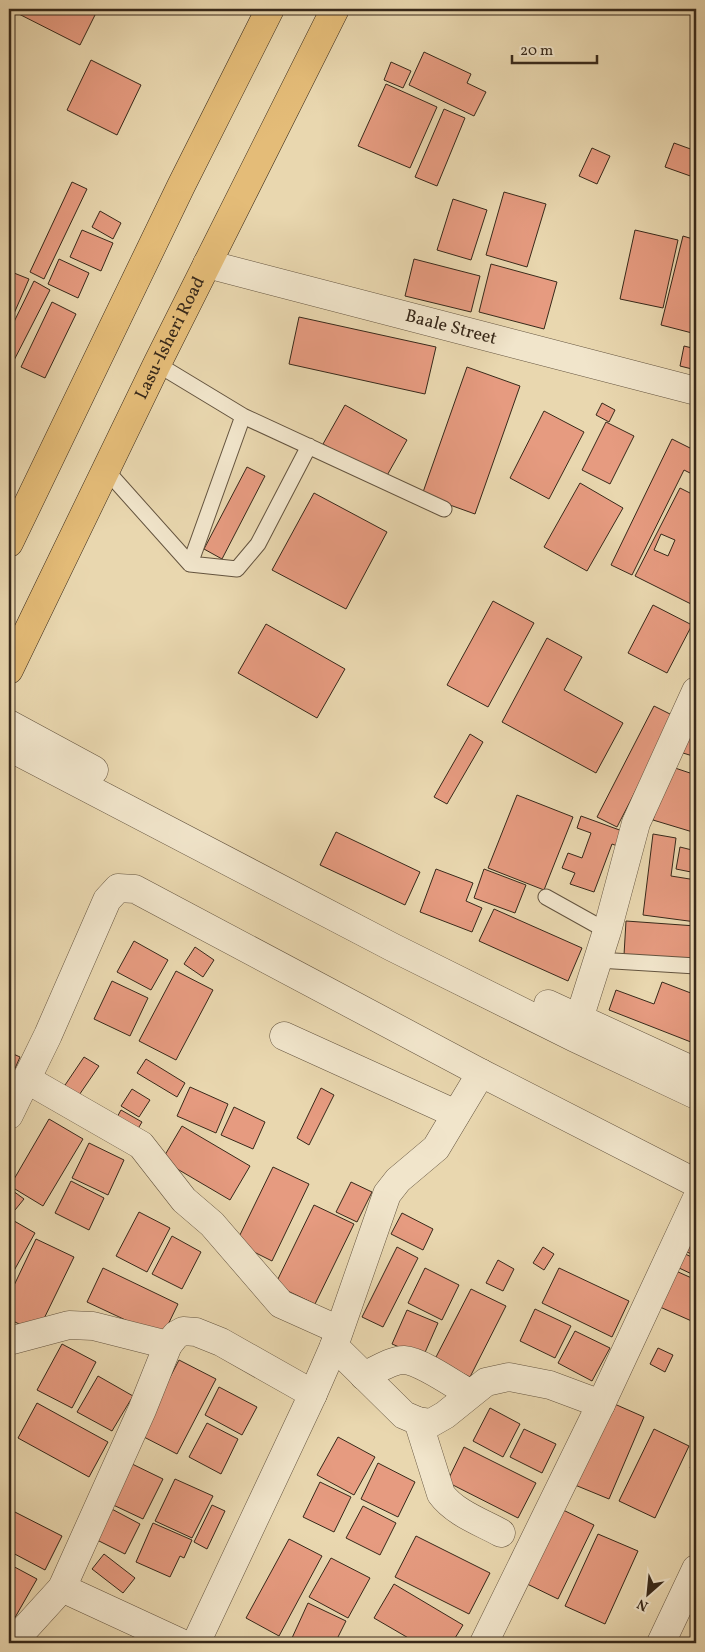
<svg xmlns="http://www.w3.org/2000/svg" width="705" height="1652" font-family="Vollkorn,serif">
  <rect width="100%" height="100%" fill="#e9d7af"/>
  <filter id="stains"><feTurbulence type="fractalNoise" baseFrequency=".004" numOctaves="4"/><feColorMatrix values="0 0 0 0 .2 0 0 0 0 .09 0 0 0 0 .02 0 0 0 .5 -.17"/></filter>
  <radialGradient id="worn" r=".72"><stop offset=".6" stop-color="#630" stop-opacity="0"/><stop offset="1" stop-color="#630" stop-opacity=".3"/></radialGradient>
  <path fill="#e69b80" stroke="#38291a" fill-rule="evenodd" d="M9,9H98L80,45Z
    M424,52L471,74L467,83L486,92L474,116L409,85Z
    M91,60L141,85L117,135L67,110Z
    M391,62L411,71L403,88L384,80Z
    M386,84L437,107L410,168L358,146Z
    M444,109L465,118L437,186L415,177Z
    M674,143L696,151V178L665,167Z
    M592,148L610,156L597,184L579,176Z
    M72,182L87,189L44,279L30,272Z
    M504,192L546,204L527,267L486,255Z
    M453,199L487,210L471,260L437,250Z
    M100,211L121,223L113,239L92,227Z
    M82,230L113,243L101,271L70,257Z
    M635,230L678,240L663,308L620,299Z
    M683,236L696,240V334L661,325Z
    M59,259L89,273L78,298L48,284Z
    M414,259L480,276L471,312L405,296Z
    M491,264L557,282L544,329L479,312Z
    M14,273L29,279L9,325V284Z
    M34,281L50,290L9,370V332Z
    M52,302L76,314L45,378L21,367Z
    M299,317L436,347L425,394L289,364Z
    M684,346L696,349V370L680,366Z
    M467,367L520,386L475,514L422,495Z
    M602,403L615,410L609,422L596,415Z
    M345,405L407,440L385,479L323,444Z
    M544,411L584,432L549,499L510,478Z
    M606,422L634,436L610,484L582,470Z
    M672,439L696,451V476L684,470L632,575L611,565Z
    M247,467L265,476L222,559L204,549Z
    M580,483L623,508L587,571L544,547Z
    M680,488L696,496V595L691,604L635,576ZM661,534L675,540L668,556L654,550Z
    M314,493L387,532L346,609L272,570Z
    M493,601L534,623L488,707L447,685Z
    M653,605L692,625L667,673L628,653Z
    M266,624L345,669L317,718L238,673Z
    M547,638L582,657L564,690L623,723L596,773L502,722Z
    M654,706L674,716L617,827L597,817Z
    M695,719H696V757L683,753Z
    M470,734L483,742L447,804L434,797Z
    M669,766L696,775V833L653,820Z
    M517,795L573,817L544,890L488,868Z
    M581,816L625,832L620,847L612,844L594,892L570,884L575,873L562,868L568,853L582,858L591,833L577,828Z
    M336,832L420,872L405,905L320,865Z
    M653,834L676,838L671,876L696,880V922L643,915Z
    M680,847L696,851V873L676,869Z
    M436,869L473,883L466,901L482,908L472,932L420,912Z
    M484,869L526,885L515,913L474,898Z
    M494,909L582,948L568,981L479,941Z
    M626,921L696,926V960L624,955Z
    M134,941L168,960L151,990L117,972Z
    M195,947L214,960L203,977L184,964Z
    M176,971L213,990L176,1060L139,1041Z
    M112,981L148,998L130,1036L94,1019Z
    M662,982L696,995V1044L609,1010L616,990L654,1004Z
    M9,1052L20,1057L9,1082Z
    M84,1057L99,1066L75,1101L61,1091Z
    M146,1059L185,1083L177,1097L137,1073Z
    M190,1087L228,1104L216,1133L177,1116Z
    M321,1088L334,1095L309,1145L297,1138Z
    M132,1089L150,1100L139,1117L121,1106Z
    M234,1107L265,1122L253,1149L221,1135Z
    M121,1110L142,1122L136,1132L115,1121Z
    M49,1119L83,1139L43,1206L10,1186Z
    M182,1126L250,1166L230,1200L162,1160Z
    M89,1143L124,1160L108,1195L72,1178Z
    M273,1167L309,1184L272,1261L236,1243Z
    M71,1181L104,1198L89,1230L55,1213Z
    M351,1182L372,1192L357,1222L336,1212Z
    M9,1188L24,1199L15,1210L9,1205Z
    M314,1205L354,1224L315,1304L275,1285Z
    M139,1212L170,1228L147,1272L116,1256Z
    M402,1213L433,1229L423,1250L391,1234Z
    M9,1218L35,1233L11,1276L9,1275Z
    M696,1233V1256L687,1252Z
    M172,1236L201,1252L182,1289L152,1274Z
    M36,1239L74,1257L37,1333L9,1319V1296Z
    M397,1247L418,1258L383,1327L362,1317Z
    M543,1247L554,1254L544,1270L533,1263Z
    M683,1253L696,1259V1276L677,1267Z
    M498,1260L514,1269L503,1291L486,1283Z
    M103,1268L178,1304L162,1337L87,1302Z
    M425,1268L459,1285L442,1320L408,1303Z
    M559,1268L629,1301L612,1337L542,1303Z
    M676,1271L696,1280V1323L660,1307Z
    M471,1289L506,1306L470,1377L435,1359Z
    M535,1309L571,1326L555,1358L520,1341Z
    M407,1310L438,1323L423,1357L392,1344Z
    M575,1331L610,1348L592,1381L558,1363Z
    M62,1344L96,1362L72,1408L37,1390Z
    M658,1348L673,1355L665,1372L650,1364Z
    M179,1360L216,1379L177,1454L140,1435Z
    M98,1376L133,1396L112,1431L77,1412Z
    M219,1387L257,1407L242,1435L205,1415Z
    M610,1402L644,1417L609,1499L575,1485Z
    M37,1403L108,1442L89,1477L18,1438Z
    M490,1408L520,1424L503,1457L473,1441Z
    M207,1423L238,1439L221,1474L189,1457Z
    M524,1429L556,1444L542,1473L510,1457Z
    M654,1429L689,1446L655,1518L619,1501Z
    M338,1437L375,1457L354,1495L317,1475Z
    M464,1447L536,1483L518,1518L447,1482Z
    M696,1454V1471L690,1468Z
    M128,1462L163,1479L143,1519L109,1503Z
    M378,1463L415,1482L398,1517L361,1499Z
    M175,1479L213,1496L192,1538L155,1521Z
    M320,1482L351,1497L334,1532L303,1517Z
    M212,1505L225,1511L207,1549L194,1542Z
    M363,1506L396,1523L380,1555L346,1538Z
    M108,1507L140,1524L125,1554L93,1538Z
    M559,1508L594,1525L558,1599L523,1582Z
    M9,1509L62,1536L45,1570L9,1551Z
    M153,1523L192,1540L184,1558L180,1556L170,1577L136,1562Z
    M598,1534L638,1551L605,1624L565,1606Z
    M416,1536L490,1573L469,1614L395,1577Z
    M289,1539L322,1556L279,1636L246,1618Z
    M104,1554L135,1578L123,1593L92,1569Z
    M331,1558L370,1578L348,1618L309,1597Z
    M9,1564L37,1579L13,1621L9,1619Z
    M394,1584L463,1625L452,1643H417L374,1618Z
    M308,1603L346,1621L335,1643H302L292,1638Z
    M37,1638L47,1643H34Z"/>
  <g fill="none" stroke-linecap="round" stroke-linejoin="round">
    <g stroke="#64543f" stroke-width="17">
      <path id="service" d="M157,364L243,416L444,509
        M106,470L190,564L237,569L258,544L309,446
        M190,564L243,416
        M546,897L607,931
        M598,960L696,966"/>
    </g>
    <g stroke="#64543f" stroke-width="29">
      <g id="minor">
        <path id="s1" d="M207,264L696,391"/>
        <path d="M579,1019L607,931L636,823L696,691"/>
        <path d="M284,1036L456,1114"/>
        <path d="M26,1079L141,1145L184,1200L212,1224L281,1304L339,1330"/>
        <path d="M9,1115L48,1035L107,900L118,888L135,889L481,1073L696,1183"/>
        <path d="M9,1341L69,1325L93,1326L168,1345"/>
        <path d="M334,1346L404,1415L418,1421L431,1423L445,1415L486,1382L509,1377L550,1385L601,1404"/>
        <path d="M364,1376C375,1371 391,1360 404,1360C421,1361 455,1385 470,1394"/>
        <path d="M418,1421L441,1494C455,1513 481,1522 501,1533"/>
        <path d="M62,1588L181,1643"/>
        <path d="M12,1643L62,1588L142,1410L168,1345L176,1335L183,1331L196,1332L221,1342L313,1394"/>
        <path d="M196,1643L313,1394L334,1346L387,1194L398,1180L436,1148L481,1073"/>
        <path d="M484,1643L601,1404L696,1200"/>
        <path d="M661,1643L696,1569"/>
      </g>
    </g>
    <g stroke="#64543f" stroke-width="29">
      <path id="tertiary" d="M9,724L94,770
        M9,747L392,947L575,1038L696,1095
        M548,1004L696,1072"/>
    </g>
    <g stroke="#38291a" stroke-width="29">
      <g id="primary">
        <path d="M9,543L181,186L270,9"/>
        <path id="s2" d="M9,670L157,364L335,9"/>
      </g>
    </g>
    <use href="#service" stroke="#f1e5cb" stroke-width="15"/>
    <use href="#minor" stroke="#f1e5cb" stroke-width="28"/>
    <use href="#tertiary" stroke="#f1e5cb" stroke-width="28"/>
    <use href="#primary" stroke="#e4bc78" stroke-width="28"/>
  </g>
  <g text-anchor="middle" dominant-baseline="central" stroke-width="4" stroke-linejoin="round" paint-order="stroke">
    <g font-size="18" fill="#38291a" stroke="#f1e5cb">
      <text stroke="none"><textPath href="#s1" startOffset="252">Baale Street</textPath></text>
      <text stroke="none"><textPath href="#s2" startOffset="369">Lasu-Isheri Road</textPath></text>
    </g>
  </g>
  <rect width="705" height="1652" fill="none" stroke="#e9d7af" stroke-width="30"/>
  <rect x="10" y="10" width="685" height="1632" fill="none" stroke="#38291a" stroke-width="2.5"/>
  <rect x="15" y="15" width="675" height="1622" fill="none" stroke="#38291a"/>
  <g transform="translate(648 1594) rotate(207)" stroke="#f1e5cb" stroke-width="4" paint-order="stroke">
  <path d="M0-4L9 19L0 12L-9 19Z" fill="#38291a"/>
  <text y="-8" font-size="14" font-weight="bold" text-anchor="middle" fill="#38291a">N</text>
  </g>
  <path d="M512 55v8h85v-8" fill="none" stroke="#38291a" stroke-width="2.5"/>
  <text x="520" y="55" font-size="15" fill="#38291a" stroke="#f1e5cb" stroke-width="4" paint-order="stroke">20 m</text>
  <rect width="100%" height="100%" filter="url(#stains)"/>
  <rect width="100%" height="100%" fill="url(#worn)"/>
</svg>
